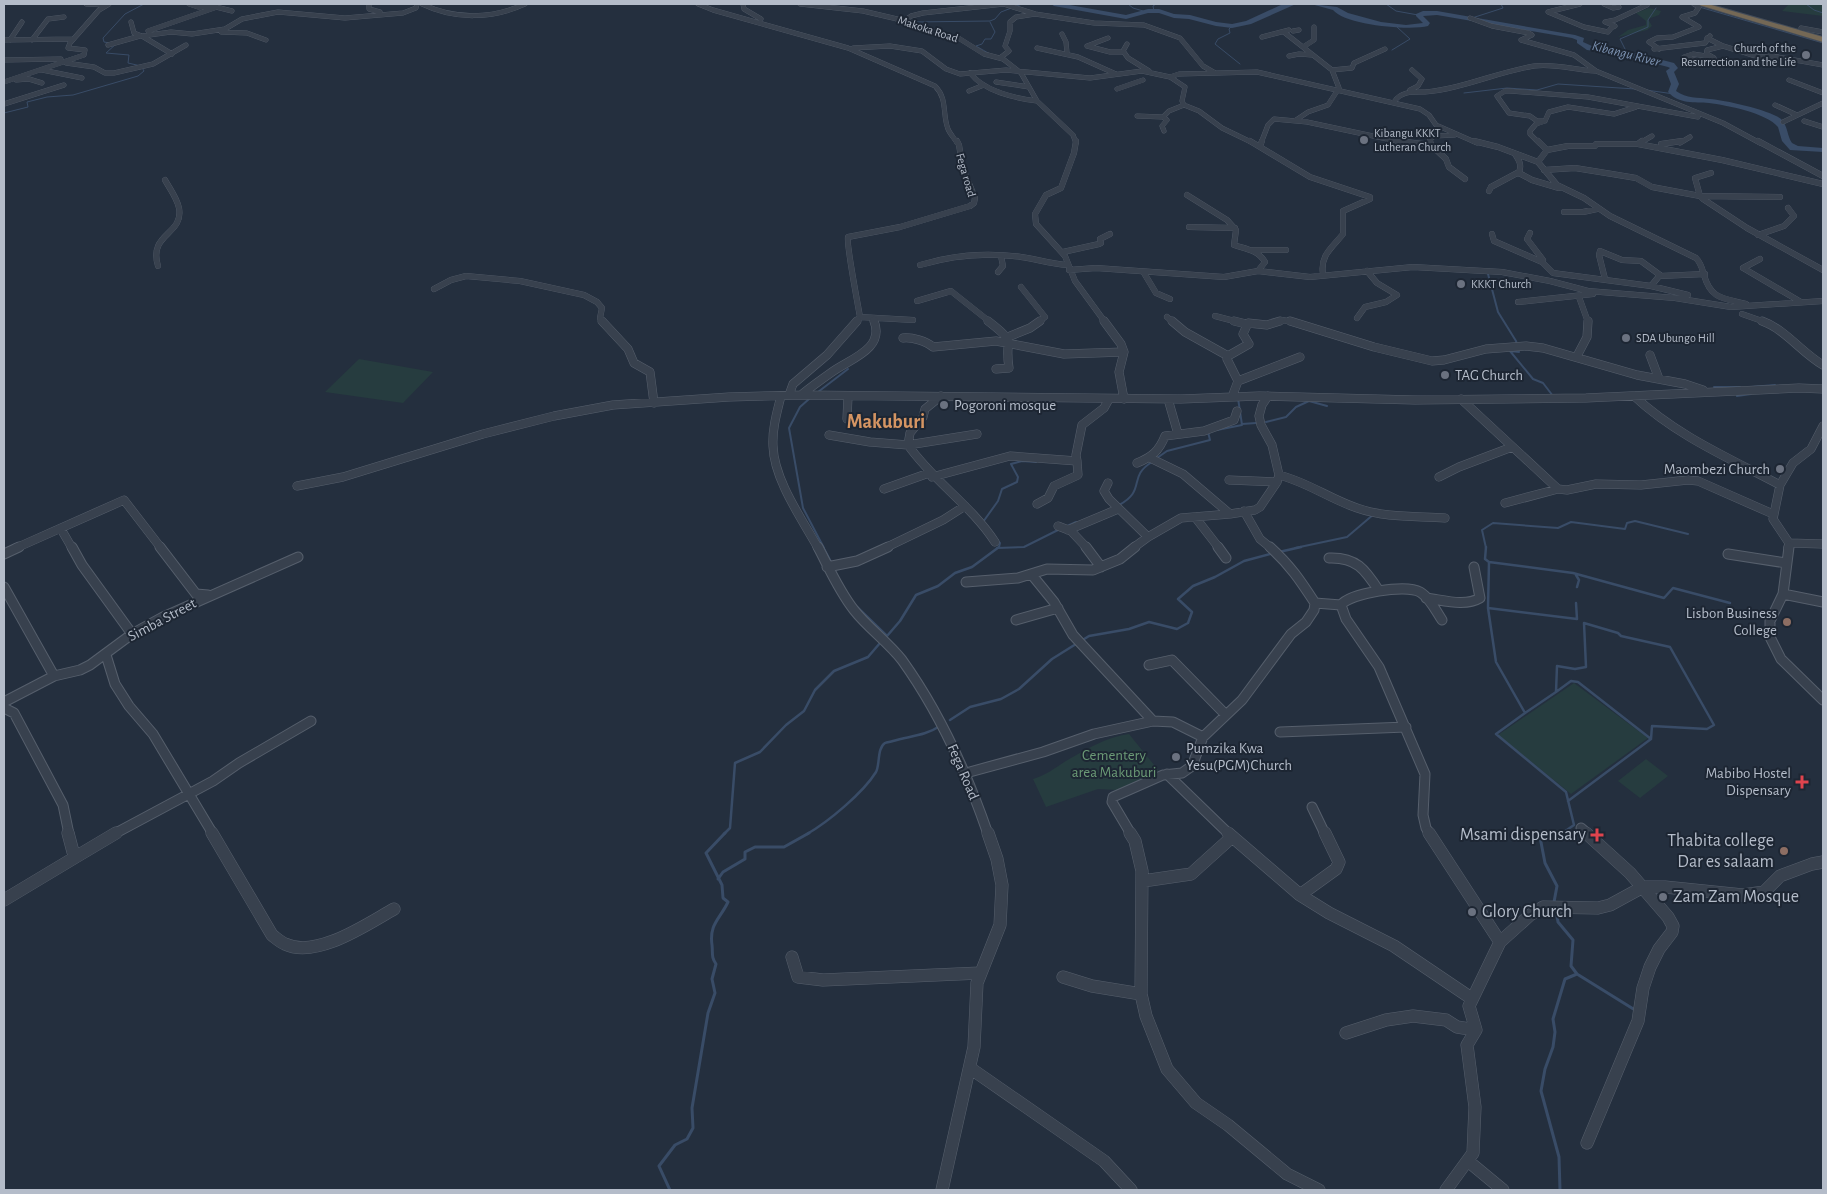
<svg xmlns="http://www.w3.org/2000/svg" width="1827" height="1194" font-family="'Alegreya Sans',sans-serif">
  <rect width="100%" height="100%" fill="#242f3e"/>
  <path fill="#263c3f" d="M1789,4H1820L1823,5V16L1782,11Z
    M1649,8L1661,11L1659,15L1648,19L1652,26L1647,30L1618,37L1628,30L1646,25V21L1636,13Z
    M359,359L433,372L403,403L325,392Z
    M1574,683L1648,738L1571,794L1498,735Z
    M1129,734L1159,771L1117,790L1098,789L1046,807L1033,779C1048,775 1058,765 1071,758C1088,748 1110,736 1129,734Z
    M1646,759L1668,776L1640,798L1618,781Z"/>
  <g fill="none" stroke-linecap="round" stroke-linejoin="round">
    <path stroke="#394c67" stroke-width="1" d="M793,4L801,5
      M1128,4L1133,8L1143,11
      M1386,4L1396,11L1418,15
      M1689,4L1823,43
      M1806,4L1814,10L1823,13
      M1154,11L1153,6L1156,4
      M1472,18L1503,8L1501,4
      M914,22L990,21L995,19L1001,12L1022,4
      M990,22L995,32L991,39H985L982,44L976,46L990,54
      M1232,26L1229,29L1230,33L1218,39L1215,44L1240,64
      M110,43L104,42L103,38L125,14L144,4H133
      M1392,50L1410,39L1397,27
      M1627,53L1620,39L1648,27V20L1656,8
      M1646,90L1674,94
      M1464,93L1507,88L1537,90L1558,84L1635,89
      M4,113L28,107L27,102L47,97L73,95L138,76L144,71L141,66L128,63L129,55L106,53L116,44"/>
    <path stroke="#394c67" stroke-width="2" d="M1488,274L1498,312L1516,341L1519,352L1510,351L1533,379L1543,383L1553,396
      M1714,387H1740
      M1751,387L1775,385
      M818,392L848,369
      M1737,396L1751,394
      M809,399L800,407L789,428L803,508L824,548
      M1266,422L1286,417L1296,407L1309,401L1327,406
      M1242,424L1256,423
      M1217,430L1242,425L1238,398
      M1157,458L1167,451L1210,440L1208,432L1210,431
      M1119,505C1147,490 1127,477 1152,462
      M983,522L998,501L1002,489L1017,482L1018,477L1011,464L1022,461L1036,462
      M1065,527L1076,522
      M993,534L1000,543L999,547
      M997,548L1024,547L1060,529
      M1295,548L1347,537L1374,514
      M1486,548L1482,530L1493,523L1558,528L1571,522L1625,529L1627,523L1635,521L1688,534"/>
    <path stroke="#394c67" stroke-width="2.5" d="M823,547L832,564
      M1486,547L1485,559L1489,562L1488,608L1496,662L1525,713L1496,734L1566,792L1574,825L1561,834
      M1279,552L1301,547
      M1489,562L1573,573L1664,598L1673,588L1730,603
      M1576,575L1579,580L1577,587
      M857,607L887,636L900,621L916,595L938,586L955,573L972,567L999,547
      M1488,608L1577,619L1576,603
      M1081,641L1089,636L1129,629L1149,622L1177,629L1188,623L1192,612L1178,599L1193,586L1215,577L1244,561L1274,553
      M1556,692L1571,681L1578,682L1651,739
      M1525,713L1556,692L1557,666L1575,669L1586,667L1584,623L1618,633L1621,636L1670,647L1714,725L1707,729L1652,726L1651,739L1568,801
      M950,720L970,707L1001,699L1019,689L1052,659L1076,644
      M724,834L730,828L735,763L760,752L786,725L804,711L815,690L834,671L868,657L880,643
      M807,834C828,822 863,793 876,772C880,765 877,748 885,743C887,742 890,742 893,741C909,736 925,736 940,726"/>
    <path stroke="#394c67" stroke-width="3" d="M718,879L723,872L745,859V852L755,847H784L809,833
      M1554,902L1557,886L1545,863L1540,837L1563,833
      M1556,910L1558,922L1573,940L1571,966L1577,974
      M670,1190L659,1166L675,1145L687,1139L693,1128L692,1108L708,1013L715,993L712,979L716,964C711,957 713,954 712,945C709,924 720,919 728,902L723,898L722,885L706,853L725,833
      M1560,1190L1559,1157L1541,1091L1545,1069L1553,1047L1555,1032L1553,1019L1565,979L1577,974L1635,1010"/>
    <path fill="#394c67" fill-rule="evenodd" d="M1051,4H1064L1126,15L1148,9H1159L1174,14L1190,15L1216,22L1232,24L1246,21L1283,4H1296L1251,24L1232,28L1216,26L1189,19L1174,18L1159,13H1148L1126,19L1054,6Z
      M1311,4L1337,7L1348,13L1381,22L1406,25L1423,23L1416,16V14L1423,11H1437L1575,35L1584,38L1583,42L1592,46L1627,51L1674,63L1678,68L1674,72L1679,84L1676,91C1687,99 1697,97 1710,99C1724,100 1770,110 1781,119C1788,126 1787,136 1792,143L1798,146L1823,148V152L1790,150L1782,141L1778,127C1767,113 1726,105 1709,103C1694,102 1679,104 1668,92L1671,84L1666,71L1670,68L1668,67L1622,55L1587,50L1577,43V40L1572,38L1437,15L1423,16L1430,23L1428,26C1410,31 1345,25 1333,10Z"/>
    <g stroke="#565f6c" stroke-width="5">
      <path id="street-far4" d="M86,4L106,5
        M189,4L198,7L212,6L232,11
        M369,4V9L380,12
        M422,4C455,20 492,19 525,4
        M698,4L713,10L848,48L935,86C948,99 942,114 948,129C950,134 955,139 957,143
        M743,4L744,9L761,19
        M800,4L863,11L910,22L936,33L960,39L984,54L1003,59L1021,73L1037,101L1073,135L1076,143
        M1580,4L1548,12L1584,27L1608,32L1612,27
        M1604,4L1613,8L1619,7
        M1470,18L1492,26L1529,33L1532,35L1521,40L1574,55L1596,71L1723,123L1760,143
        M905,20L911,16L923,13L1004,4L1035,14
        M131,22L134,33L142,36L171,32L192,34L225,29L242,19L278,12L345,18L403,13L416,8L417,4
        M1613,27L1615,26L1605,22L1615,20L1647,5
        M1801,28L1823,32
        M148,31L217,7
        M1286,31L1285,33L1332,70L1339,88L1328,105L1308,112L1296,120
        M1293,31L1299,30
        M221,32L247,33L266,40
        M1062,34L1066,42L1067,53
        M142,36L172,54
        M1262,37L1289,30
        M1707,38L1723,46L1707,50L1706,56L1693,54L1684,57L1698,61L1714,58L1707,54
        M4,40L73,39
        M10,40L22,22
        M32,40L48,19L64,17
        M1127,44L1123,51L1128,58L1149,71
        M108,45L140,36
        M1087,46L1110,52H1123
        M1087,46L1108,38
        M1723,46L1759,57L1772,56L1823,65
        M1303,47L1314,40V27
        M853,48L890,46L922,51L946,69L960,74L1006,70L1090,78L1142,71L1170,77L1185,87L1182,101L1184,105L1199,111L1222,128L1253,143
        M1037,48L1078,57L1116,74
        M1654,49L1705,43L1710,36
        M1659,49L1649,42L1657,38L1673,37L1699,27L1682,17L1695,13L1699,7L1694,4
        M1289,56L1299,54L1312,55
        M1000,58L1009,51L1005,46L1010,31V22L1016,17L1035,14L1094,23L1144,25L1180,38L1203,66L1215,73
        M4,60L61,59
        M66,63L94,67L105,73H114L153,64L186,45
        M42,70L82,78
        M1332,70L1352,68L1354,63L1385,49
        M970,73C985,92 1014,98 1037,101
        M1170,77L1179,74L1257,72L1420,109L1429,115L1436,125L1477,143
        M16,80L29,79L42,83
        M1789,80L1823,93
        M4,82L84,55L85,50L68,48L70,43L99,10L109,4
        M996,82L1029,87
        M1117,89L1143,80
        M1410,90L1418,86L1422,79L1412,70
        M969,91L984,85
        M1394,102C1401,91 1413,92 1425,92C1462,89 1497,72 1534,66C1554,63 1575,70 1595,71
        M4,104L64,85
        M1775,105L1797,115
        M1137,116L1163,117L1169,111L1184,105
        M1163,117L1167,120L1162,126L1164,131
        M1545,121H1537L1530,116L1509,113L1497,96L1505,91H1510L1588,97L1698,117
        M1804,121L1823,127
        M1783,122L1823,103
        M1261,143L1268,125L1274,119L1307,122L1406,143
        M1431,143L1430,140L1434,136L1455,135
        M1539,143L1530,134V131L1536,124L1545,121L1549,112L1568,107L1614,114L1636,107
        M1640,143L1652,136
        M1680,143L1690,137"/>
    </g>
    <g stroke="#565f6c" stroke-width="6">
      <path id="street-far3" d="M1076,141L1074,153L1061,188L1046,195L1035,214L1036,224L1065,256L1075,281L1105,322
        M1250,141L1310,177L1370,197V199L1343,211V234C1332,248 1320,255 1323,274
        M1398,141L1431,145L1430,141
        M1474,141L1498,147L1538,162L1557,185L1584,198L1610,216L1696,258C1701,263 1702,268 1704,275C1711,300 1724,298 1746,304
        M1538,141L1547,150L1538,162
        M1758,141L1823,176
        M1638,144L1722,160L1823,184
        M1661,144L1682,141
        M1431,145L1446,159L1449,167L1465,179
        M1260,146L1262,141
        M1547,150L1568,146H1595L1596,144H1638L1642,141
        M1544,170L1575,168L1612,174L1636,178L1652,187L1700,196L1780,197
        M1519,173L1532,180L1559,188
        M1711,173L1695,178L1700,196L1703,199L1747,228L1823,270
        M1489,191L1491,187L1519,172C1522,165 1519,160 1515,154
        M1187,195L1227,220L1236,230L1234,245C1246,249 1258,250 1265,262L1258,271
        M1564,212H1583L1597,209
        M1189,227L1235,228
        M1530,233L1527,239L1543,260
        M1492,234L1494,241L1542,262L1553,273L1651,286L1688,295
        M1758,235L1784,226L1794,216L1788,208
        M1253,250H1286
        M1063,252L1099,244L1101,243L1100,239L1110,234
        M1760,259L1743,268L1801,302
        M920,265C953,255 986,252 1021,257C1036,259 1051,264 1067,265
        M158,266C148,233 184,235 179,208C177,198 170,189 165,180
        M1069,270L1096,268L1224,277L1258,271L1310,277L1413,267L1502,272L1550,281L1588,291L1675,298L1731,307L1823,301
        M998,272L1003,266L1001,256
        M1144,273L1156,293L1170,299
        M1660,276L1705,274
        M1605,279L1599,255L1600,251L1622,260L1641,261L1660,275L1651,286
        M1021,287L1045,317L1038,322
        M434,289L451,280L466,276L520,281L584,295L597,302L602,308L600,318L603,322
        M1579,297L1588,322
        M917,301L951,291L990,322
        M1518,302L1593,294
        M1742,314L1765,322
        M1215,316L1238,322
        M860,317L913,320
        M1167,317L1173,322
        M873,318L875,322
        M1357,318L1365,307L1386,302L1397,295L1377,283L1367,271
        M856,322L860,317C858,305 846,243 848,237L900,227L970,206L974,203L975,198L963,169L959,145L957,141
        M1276,322L1282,320L1294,322"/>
    </g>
    <g stroke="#565f6c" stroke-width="9">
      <path id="street-far2" d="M602,321L628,349L634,363L650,372L654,403
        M988,321C1018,344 1004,338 1009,368L996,369
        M1104,321L1121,344L1124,352L1119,372L1124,399
        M1172,321L1185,332L1228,356
        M1234,321L1246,324
        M1290,321L1374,347L1432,361L1444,360L1486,349L1526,346L1543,348L1637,375L1685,384L1703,390
        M1762,321C1785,329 1802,353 1823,365
        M1008,337L1030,328L1040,321
        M903,338C912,337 926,341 933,347L996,341L1064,354L1124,352
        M1650,355L1659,379
        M1577,356L1587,337L1588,321
        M1238,381L1300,357
        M789,395L793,384L827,355L857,321
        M801,395C811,387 822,379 832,372C850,359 885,349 874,321
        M781,396C777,412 772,429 773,446C774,480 802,519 818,548
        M941,396L925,409L923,417L910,433L908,445C933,481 971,505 995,542
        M1634,396C1677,436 1729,458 1780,485
        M1232,397L1238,381L1227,359L1228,356L1249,344L1243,334L1248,323L1267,325L1280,321
        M1168,399L1178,434
        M1461,399L1558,489L1567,490L1596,484L1641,485L1688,480L1698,481L1773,514
        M847,419L848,396
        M829,435L870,442L908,445L977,434
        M1150,458L1183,474L1230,514
        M1137,463C1152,457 1159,451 1165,436L1204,431L1234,420L1237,411
        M1279,475C1307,482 1330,499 1357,508C1385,518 1416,516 1445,518
        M932,477L1010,456L1077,461L1076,455L1082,425L1104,408L1109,399
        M1439,477L1459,467L1512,447
        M1229,480L1277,482
        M1108,483L1104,491L1109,499L1148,537
        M297,486L343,477L483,434L554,416L613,405L729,397L801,395L1181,399L1259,396L1415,400L1586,398L1799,388L1823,389
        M884,489L929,473
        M1505,503L1558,489
        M1037,504L1048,498L1054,486L1078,475L1077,461
        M1244,511L1260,539L1271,548
        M1195,517L1219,548
        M1058,526L1071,531L1087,548
        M61,529L72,548
        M1068,530L1118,509
        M1789,543L1823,544
        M16,548L124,500L161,548
        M885,548L943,520L965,506
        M1133,548L1148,537L1181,518L1230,514L1255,510L1260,507L1277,482L1279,475L1272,445L1261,425L1259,416L1262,405L1268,396
        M1788,548L1789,543L1773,519L1780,485L1793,463L1811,449L1823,426"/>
    </g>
    <g stroke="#565f6c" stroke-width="11">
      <path id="street-far1" d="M72,547L82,565L132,634
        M160,547L196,594L208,595
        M818,547C829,568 839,591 854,610C868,628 888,642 902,660C940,713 967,773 988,834
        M1086,547L1101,567
        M1218,547L1226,558
        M1789,547L1783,594L1770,621V637L1781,659L1823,700
        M4,554L19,547
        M1728,554L1786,563
        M1329,558C1356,557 1365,569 1379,591
        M827,567L857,561L888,547
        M1032,575L1054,602L1073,635L1153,721
        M966,582L1018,578L1047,569L1093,570L1120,559L1135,547
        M4,587L54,676
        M1783,594L1823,602
        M1426,598C1443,600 1465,607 1480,598L1474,567
        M1315,603L1341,605
        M1016,620L1058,608
        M106,655L115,684L129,706L153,734L213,834
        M1149,665L1172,660L1226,715
        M4,702L54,676L80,670L90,665L132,634L163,617L298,557
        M4,708L14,713L63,805L69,834
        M1280,732L1406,727
        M966,773L1043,752L1094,734L1153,721L1173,722L1203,737
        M1167,774L1229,834
        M1312,807L1325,834
        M1581,828L1588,834
        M114,834L213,781L239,763L311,721
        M1131,834L1112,802L1113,797L1163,775L1182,773L1192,766L1203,737L1242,700L1291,634L1306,622L1314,610L1315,603C1300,580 1290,565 1270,547
        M1430,834L1426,828L1423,815L1425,774L1379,667L1346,619L1341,605C1350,593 1406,584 1420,592C1430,598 1436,611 1442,620"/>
    </g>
    <g stroke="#565f6c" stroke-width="13">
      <path id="street" d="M68,833L73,852L79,855L116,833
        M212,833L272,935C276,938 280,942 285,944C317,959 367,924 394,909
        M1130,833L1135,841L1142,871L1141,994L1146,1016L1167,1069L1196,1103L1228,1125L1287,1174L1319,1190
        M1228,833L1300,895L1329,913L1394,946L1471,998
        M1429,833L1500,942
        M1586,833L1630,873L1668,917L1673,926L1672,932L1659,949L1650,967L1643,988L1638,1021L1587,1143
        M1143,881L1191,874L1232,837
        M1300,895L1336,869L1339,862L1325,833
        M4,900L79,855
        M792,957L798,977L823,980L980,973
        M1063,977L1092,986L1141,994
        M1346,1033L1386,1020L1413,1016L1446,1020L1457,1027L1476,1030
        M970,1068L1104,1161L1131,1190
        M1468,1161L1503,1190
        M942,1190L974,1047L977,983L1000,925L1002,885L997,859L988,833
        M1446,1190L1473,1153L1475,1107L1467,1045L1476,1030L1469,1006L1500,942L1530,915L1543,907L1598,908L1610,905L1643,887H1665L1743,895L1764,892L1780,876L1812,864L1823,862"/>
    </g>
    <g stroke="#434c59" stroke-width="2">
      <path id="highway" d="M1696,4H1708L1823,37V42Z"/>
    </g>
    <use href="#street-far4" stroke="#38414e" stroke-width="4.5"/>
    <use href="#street-far3" stroke="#38414e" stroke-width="5.5"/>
    <use href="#street-far2" stroke="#38414e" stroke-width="8"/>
    <use href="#street-far1" stroke="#38414e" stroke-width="9"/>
    <use href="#street" stroke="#38414e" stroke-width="12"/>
    <use href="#highway" fill="#746855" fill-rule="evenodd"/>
  </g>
  <g fill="#6b7280" stroke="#1d2633" stroke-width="2">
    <circle cx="1806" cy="55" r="5"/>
    <circle cx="1364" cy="140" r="5"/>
    <circle cx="1461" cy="284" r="5"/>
    <circle cx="1626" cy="338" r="5"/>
    <circle cx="1445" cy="375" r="5"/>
    <circle cx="944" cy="405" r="5"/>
    <circle cx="1780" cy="469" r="5"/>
    <circle cx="1176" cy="757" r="5"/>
    <circle cx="1663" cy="897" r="5"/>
    <circle cx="1472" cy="912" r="5"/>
  </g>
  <g fill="#8d6e63" stroke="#1d2633" stroke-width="2">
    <circle cx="1787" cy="622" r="5"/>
    <circle cx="1784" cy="851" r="5"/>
  </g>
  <g fill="#e0444e" stroke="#1d2633" stroke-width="2">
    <path d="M1799.5 774.5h5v5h5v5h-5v5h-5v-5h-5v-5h5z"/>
    <path d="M1594.5 827.5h5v5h5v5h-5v5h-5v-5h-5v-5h5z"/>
  </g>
  <g text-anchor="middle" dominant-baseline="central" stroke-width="4" stroke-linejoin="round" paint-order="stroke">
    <g font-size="12" fill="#b4bcc9" stroke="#1d2633">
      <text transform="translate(928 29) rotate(18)">Makoka Road</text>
      <text transform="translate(966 175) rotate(74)">Fega road</text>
    </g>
    <g font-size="12" fill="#b4bcc9" stroke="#1d2633" text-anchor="start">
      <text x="1796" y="48" text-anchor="end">Church of the<tspan x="1796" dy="14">Resurrection and the Life</tspan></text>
      <text x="1374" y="133">Kibangu KKKT<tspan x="1374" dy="14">Lutheran Church</tspan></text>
      <text x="1471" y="284">KKKT Church</text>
      <text x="1636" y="338">SDA Ubungo Hill</text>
    </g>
    <g font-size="14" font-style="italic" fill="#7c92b1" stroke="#1d2633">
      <text transform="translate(1626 54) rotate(14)">Kibangu River</text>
    </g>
    <g font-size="15" fill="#b4bcc9" stroke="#1d2633" text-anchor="start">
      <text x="1455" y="375">TAG Church</text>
      <text x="954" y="405">Pogoroni mosque</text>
      <text x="1770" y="469" text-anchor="end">Maombezi Church</text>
      <text x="1777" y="613" text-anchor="end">Lisbon Business<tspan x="1777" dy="17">College</tspan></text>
      <text x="1186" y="748">Pumzika Kwa<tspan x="1186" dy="17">Yesu(PGM)Church</tspan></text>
      <text x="1791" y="773" text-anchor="end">Mabibo Hostel<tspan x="1791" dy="17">Dispensary</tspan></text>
    </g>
    <g font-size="15" fill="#b4bcc9" stroke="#1d2633">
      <text transform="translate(162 620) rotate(-28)">Simba Street</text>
      <text transform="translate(963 772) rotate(67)">Fega Road</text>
    </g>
    <g font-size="15" fill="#6b9a76" stroke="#1d2633">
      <text x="1114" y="755">Cementery<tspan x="1114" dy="17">area Makuburi</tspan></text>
    </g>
    <g font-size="18" fill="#b4bcc9" stroke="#1d2633" text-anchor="end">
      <text x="1586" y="835">Msami dispensary</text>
      <text x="1774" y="841">Thabita college<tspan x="1774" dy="21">Dar es salaam</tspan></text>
      <text x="1673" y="897" text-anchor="start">Zam Zam Mosque</text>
      <text x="1482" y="912" text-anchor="start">Glory Church</text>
    </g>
    <g font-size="20" font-weight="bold" fill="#d59563" stroke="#1d2633">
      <text x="886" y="422">Makuburi</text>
    </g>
  </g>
  <rect width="1827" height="1194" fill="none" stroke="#b4bcc9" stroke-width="10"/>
</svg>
